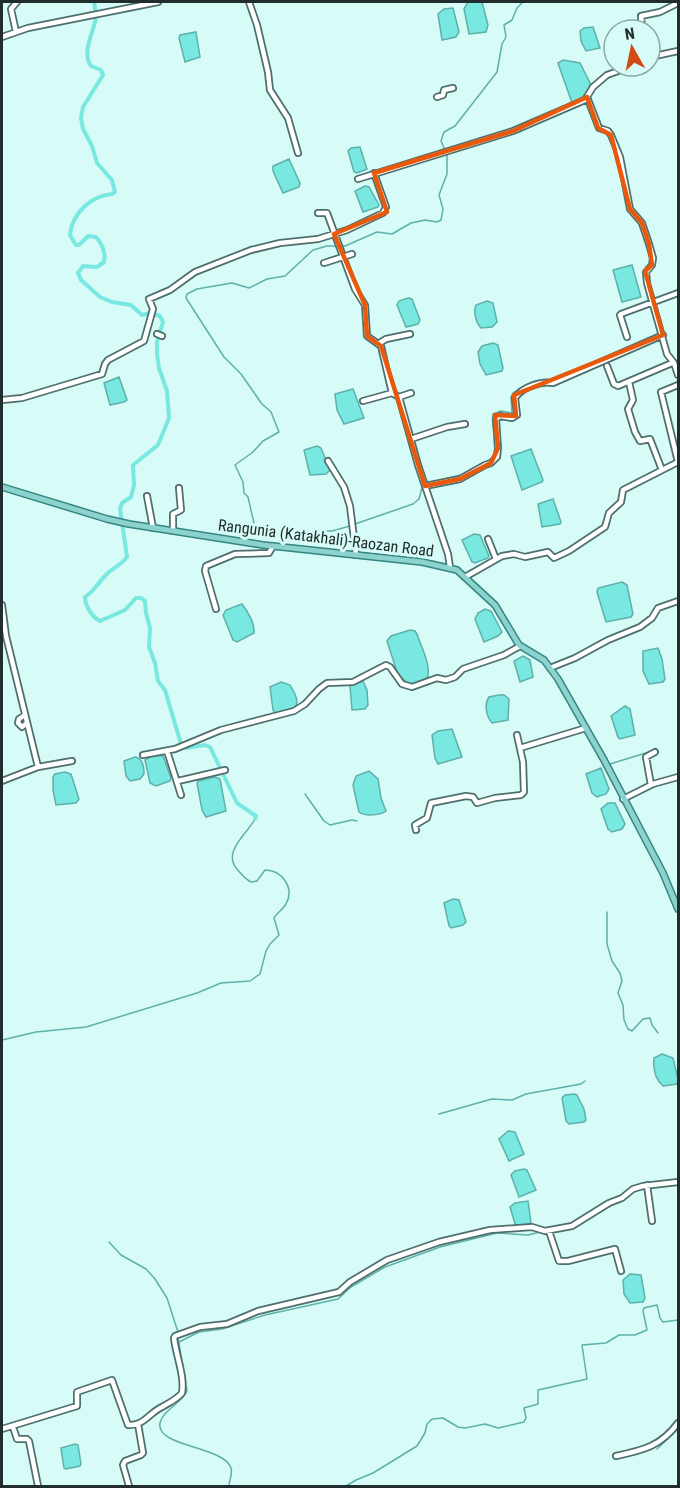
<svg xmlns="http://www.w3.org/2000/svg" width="680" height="1488" font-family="'Roboto Condensed',sans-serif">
  <rect width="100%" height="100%" fill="#d7fbf7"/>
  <path fill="#78e8e0" stroke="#5eb0aa" stroke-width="1.5" d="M468,2H482L488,25L486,32L469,34L464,9Z
    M453,8L459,32L456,37L442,40L438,14L444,9Z
    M593,27L600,48L586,51L581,41L580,31L584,28Z
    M196,32L200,57L185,62L179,38L180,35Z
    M563,60L580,63L590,83C590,94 581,98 572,103L558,63Z
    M360,147L367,169L357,173L354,172L348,151L351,148Z
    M289,159L300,183L299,187L283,193L273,171V166Z
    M365,186L369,187L379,205L378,207L363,212L355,191Z
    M632,265L641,297L622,302L613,270Z
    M408,298L412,299L420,320L418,324L406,327L397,305L399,301Z
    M487,301L493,303L497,322L492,327L481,328C476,323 473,311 476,305Z
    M493,343L498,345L503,368L502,371L486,375L480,364L478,352L482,346Z
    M119,377L127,400L124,402L110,405L104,383Z
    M353,389L364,418L344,424L337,410L335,394Z
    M317,446L321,448L330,470L326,474L310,475L304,450Z
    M531,449L543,480L542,482L522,490L511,456Z
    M553,499L561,522L560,524L542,527L538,504Z
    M474,534L480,535L489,556L488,558L475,563L472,562L462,540Z
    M622,582L627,585L633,614L631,617L606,622L597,592L598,588Z
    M242,604C248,612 255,624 254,633L237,642L233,640L223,615L226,610Z
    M485,609L491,611L502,632L498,636L484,642L475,619L478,613Z
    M410,630L415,631L417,634C421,647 432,666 427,679L410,685L398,675L387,641L391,636Z
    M658,648L662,659L665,679L663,682L649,684L643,671V651Z
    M523,656L530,660L533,677L520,682L514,661Z
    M363,681L367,690L368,705L365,709L352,710L350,686Z
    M281,682L290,685C294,692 300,701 295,708L276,714L273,710L270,687Z
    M499,695H504L509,699L508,720L492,723C486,716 484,704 489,697Z
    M625,706L630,709L635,735L620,739L618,737L611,716Z
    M452,729L462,757L438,764L435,758L432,735L438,731Z
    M153,755L163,756L171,778L170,781L156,786L150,783L145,760Z
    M135,757C143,758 144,767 144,774L140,779L130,781L126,776L124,761Z
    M601,768L609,789L606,794L597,797L592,793L586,774Z
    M369,771L378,779L381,798L386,811C381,815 365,817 359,812L353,785L356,776Z
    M65,772L71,774L79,799L76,803L56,805L53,790V777L55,774Z
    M215,777L220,779L226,811L206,817L202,810L197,783L198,781Z
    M608,803H615L625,824L622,829L612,832L608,829L601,809Z
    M453,899L459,900L466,922L463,925L451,928L449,926L444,903Z
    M662,1054L673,1058L678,1079L677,1084L663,1086C655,1079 653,1068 654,1058Z
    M574,1094L577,1095L584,1109L586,1120L584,1122L569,1124L566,1121L562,1098L565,1095Z
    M508,1131L515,1132L524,1154L509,1161L499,1139Z
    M524,1169L527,1170L536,1190L519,1197L511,1175L515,1171Z
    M528,1201L531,1223L516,1227L510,1207L515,1203Z
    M630,1274L641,1275L645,1298L643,1302L630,1303L624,1294L623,1280Z
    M75,1444L78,1445L81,1464L80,1466L66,1469L64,1468L61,1448Z"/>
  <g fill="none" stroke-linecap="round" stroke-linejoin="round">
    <path stroke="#5eb0aa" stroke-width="1.5" d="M560,378L600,359
      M532,383L547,380
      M471,471C477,465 487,463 492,458C501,447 490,425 493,414L501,411L512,413L511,397L513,393L527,385
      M355,524L413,504L419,499L423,484L461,475
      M350,526L332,531H321L302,535L284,533L262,538L256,532L248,497L244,493L243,482L235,465L253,452L263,441L279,432L271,412L262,404L241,374L224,357L186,298L187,294L197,289L232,283L249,288L267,279L285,276L313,250L327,246H345L377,232L392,234L411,223L425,220L437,222L441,220L443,209L439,195L447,174V155L441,141L444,132L455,126L497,72L502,44L506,37L504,25L512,20L517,8L523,2
      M610,764L649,752
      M305,794L324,821L330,825L352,820L357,821
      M607,912V944L612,961L620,973L622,981L618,993L623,1005L624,1020L628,1029L632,1031L643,1019L650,1018L652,1025L658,1033
      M2,1040L36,1032L86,1027L197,993L221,983L250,981L260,974L266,951L270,944L279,935L274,918C277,913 283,909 286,904C295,888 282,870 265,870L257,881L251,882C245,879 241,874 237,869C222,852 247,834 255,819
      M439,1114L492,1099L512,1100L526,1094L581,1084L585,1081
      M109,1242L121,1255L146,1269L155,1279L167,1298L178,1332
      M178,1337L187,1391C182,1403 163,1410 160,1423C155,1447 224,1446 231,1468C233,1474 229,1480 229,1486
      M179,1342L199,1332L222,1329L265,1315L338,1299L351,1287L385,1267L440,1247L497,1233L528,1235L540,1232
      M657,1449L678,1429
      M346,1486L356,1480L373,1473L417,1446L425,1433L427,1424L432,1419L443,1418L458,1427L465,1428L485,1424L498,1428L524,1422L526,1418L524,1408L538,1404V1390L587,1379L582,1345L606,1343L619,1335H635L647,1330L643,1311L644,1308L657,1305L660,1318L663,1322L678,1320"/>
    <path stroke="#78e8e0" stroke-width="4" d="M94,2C95,8 97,16 95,22C92,35 82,53 91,66L101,70L103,75L83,107L81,118L83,129L92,146L97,163L112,180L115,192L112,194C91,196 72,213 70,235L76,245H79L88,236L96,237C102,244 106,253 104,262L97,267L83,266L78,273L81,280L100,297L112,302L131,305L142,315L150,313L160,316L163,322L157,342V354L159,368L167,391L169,418L158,445L133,465L134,485L131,497L122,503L120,509L127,557C121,566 111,568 105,576C98,583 94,591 85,597C85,606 92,617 100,621L125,610L136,598H141L145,601L146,613L150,628L149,647L155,663L158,681L165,690L181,744L186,748L205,745L210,747L237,803L256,816L255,819"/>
    <g stroke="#4f6f6c" stroke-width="8">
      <path id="minor" d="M249,2L257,25L268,72L270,90L288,118L298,153
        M642,30L641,16L660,12L678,3
        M16,32L11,9L17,2
        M2,37L28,28L158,2
        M650,57L678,51
        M437,97L443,95L444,90L453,88
        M587,97L599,128L608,131L611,135L620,157L630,209L642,223L649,244L653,258L652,265L646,272L647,283L667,354L674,363L678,375
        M358,179L513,131L585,100L593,87L607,75L632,66
        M318,213H327L355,289L365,305L367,336L381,346L392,393L399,397L418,465L448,554L450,567
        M324,263L352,254
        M157,334L162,336
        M627,337L620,315L621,314L678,293
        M378,344L386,339L410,334
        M607,366L614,384L618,386L672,363
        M629,382L633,400L628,409L635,432L640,441L650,439L662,470
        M399,397L411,393
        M2,400L22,398L102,374L105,364L108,360L144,341L153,309L149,299L170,290L195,272L251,250L280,243L318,239L347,230L383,213L386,207L374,173
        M363,401L392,393
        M411,439L447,427L465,424
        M328,461L344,487L350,506L356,555
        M678,462L661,392L678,385
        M425,486L460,479L485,465L491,463L497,457L498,448L496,419L500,416L512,418L517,415L515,398C522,387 541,381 553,383L663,335
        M147,496L153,528
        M173,531V514L181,510L179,488
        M488,539L496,559
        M465,577L502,556L514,554L525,557L548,552L554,558L569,551L605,527L609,513L621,502L623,490L678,462
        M2,605L6,636L38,767
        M216,609L205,571L206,566L235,554L269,553L273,546
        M550,668L575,658L608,640L640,627L652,618L658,608L678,601
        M25,715L19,719L18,723L22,727L27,723
        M520,748L586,728
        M167,751L181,795
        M143,755L175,749L221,730L294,711L305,704L319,689L327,683L353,682L386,665L390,667L402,684L412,687L437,678L446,680L455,677L463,669L504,655L520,646
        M2,781L38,767L72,761
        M178,781L225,770
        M651,785L646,757L655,752
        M623,799L653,784L678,777
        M416,830L415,825L427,818L431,803L466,796L473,797L477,803L495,798L521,795L524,792L523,762L517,735
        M647,1185L652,1221
        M549,1231L559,1261H568L615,1249L621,1271
        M13,1427L17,1439H27L29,1441L38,1486
        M2,1429L77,1406V1392L112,1380L128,1425C144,1426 149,1413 162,1407C170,1402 176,1400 182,1393C185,1376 176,1356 174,1338L175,1336L200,1327L227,1324L258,1311L339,1292L350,1282L387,1260L439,1242L490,1230L532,1227L545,1231L572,1226L609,1203L622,1198L633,1189L643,1186L678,1182
        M616,1456C644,1450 661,1446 678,1423
        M129,1486L123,1465L125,1461L141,1455L143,1453L138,1424"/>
    </g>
    <g stroke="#358580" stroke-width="8">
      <path id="major" d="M2,487L107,519L129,524L263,545L422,562L457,570L495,605L519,645L544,660L558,679L604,760L663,873L678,909"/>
    </g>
    <use href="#minor" stroke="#fff" stroke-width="4.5"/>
    <use href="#major" stroke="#8cd2ce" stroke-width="5"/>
  </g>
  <path fill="none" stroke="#e8590c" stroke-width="4.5" stroke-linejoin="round" d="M587,97L598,128L611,135L630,209L642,223L649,244L652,265L645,271L663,335L514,395L516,416L495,415L498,448L491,463L460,479L425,486L381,346L367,336L365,305L334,234L387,212L374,173L513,131Z"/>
  <g text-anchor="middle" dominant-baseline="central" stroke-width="6" stroke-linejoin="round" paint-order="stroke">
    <g font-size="16" fill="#202d2c" stroke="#d7fbf7">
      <text transform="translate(326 538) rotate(7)">Rangunia (Katakhali)-Raozan Road</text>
    </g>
  </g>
  <rect width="680" height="1488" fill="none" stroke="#202d2c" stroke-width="6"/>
  <g transform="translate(632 48) rotate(351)"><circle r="28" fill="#d7fbf7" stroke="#8ea9a6" stroke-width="1.5"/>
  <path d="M0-4.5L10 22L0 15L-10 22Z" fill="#d14b13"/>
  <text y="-9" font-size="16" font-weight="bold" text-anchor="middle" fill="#202d2c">N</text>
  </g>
</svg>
